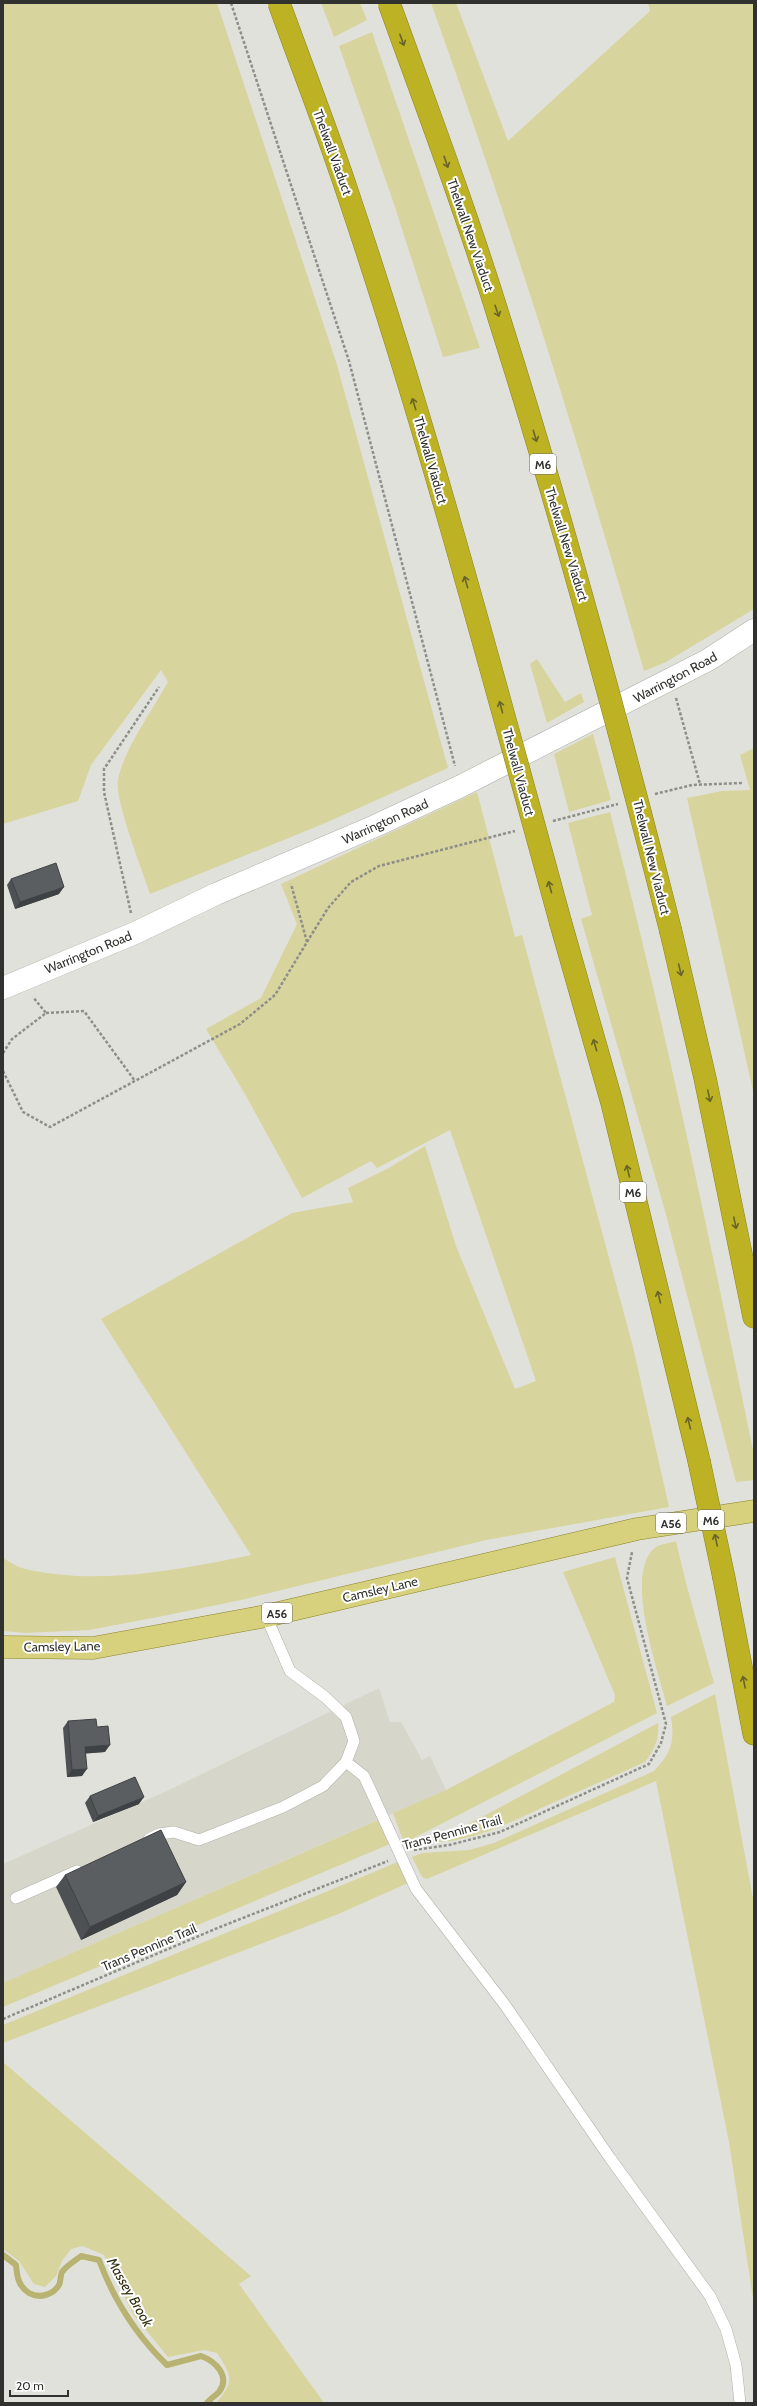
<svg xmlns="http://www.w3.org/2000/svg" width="757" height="2406" font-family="Cabin,sans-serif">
  <rect width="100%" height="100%" fill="#e1e1db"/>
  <path fill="#d7d6ca" d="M379,1688L390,1722H401L422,1760L430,1756L446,1790L3,1983V1864L169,1790Z"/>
  <path fill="#d7d49d" d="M3,3H217L337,365L448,768L323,824L150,894C143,872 114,799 118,780C123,751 153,709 168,682L161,670L91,765L78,801L3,824Z
    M321,3H360L367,20L334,37Z
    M431,3H456L508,141L650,11L648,3H754V609L666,662L644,671C580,447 510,223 431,3Z
    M372,32L480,348L443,357L394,204L339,46Z
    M537,659L565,702L581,693L584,702L547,723L530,664Z
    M593,734L611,800L569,812L554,754Z
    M754,748V1095L687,798L722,791L750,790L740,755Z
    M477,792L515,937L522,935L633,1347L669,1507L486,1540L241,1600L168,1615L89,1630L26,1633L3,1631V1558C10,1562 17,1567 25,1569C99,1586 178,1570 251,1555L101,1319L292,1213L353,1202L348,1188L387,1169L425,1146L456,1246L515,1389L536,1381L450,1130L377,1168L371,1161L302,1198L245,1094L206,1029L261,998L297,924L281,884Z
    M610,812C665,1025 710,1240 754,1455V1480L736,1482L665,1211L581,919L592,915L568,823Z
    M676,1541L686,1583L714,1683L667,1706C659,1674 622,1571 656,1547C661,1544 670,1543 676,1541Z
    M615,1557L657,1713L404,1843L393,1813L446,1790L614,1702L615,1695L563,1572Z
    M715,1694L754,1904V2305L729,2142L656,1781L427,1879L422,1877L412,1857L422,1853L469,1850L494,1843L654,1771C671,1753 675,1742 671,1717Z
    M658,1723C660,1738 654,1750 645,1762C614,1776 582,1790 550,1804C511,1822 470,1844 426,1842L463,1827Z
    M378,1820L390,1844L3,2007V1983Z
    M398,1862L408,1883L336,1915L3,2043V2025Z
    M3,2062L251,2276L239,2284L324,2403H216C235,2381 232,2376 217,2353L204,2350L168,2357L133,2314L104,2255L83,2246L71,2249L62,2261L56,2276L45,2287L34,2284L19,2261L3,2249Z"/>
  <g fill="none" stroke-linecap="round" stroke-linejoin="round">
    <path stroke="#b9b371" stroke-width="6" d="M3,2255L16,2265C17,2276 18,2286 29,2293C39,2299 53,2295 59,2285C61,2281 60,2276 62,2272C66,2266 76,2260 81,2256L99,2260C114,2300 137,2336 167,2365L201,2356C215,2361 231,2376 219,2392C215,2396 210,2399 207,2403"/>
    <g stroke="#b0b0ab" stroke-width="12">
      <path id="service" d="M346,1762L364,1776L416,1889L505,2005L610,2158L710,2296L726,2329L736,2365L740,2403
        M149,1839L159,1834L174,1832L199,1840L283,1807L323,1786L346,1762L354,1741L346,1717L325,1697L290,1671L266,1616
        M16,1898L77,1871"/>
    </g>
    <g stroke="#b0b0ab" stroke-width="23">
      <path id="tertiary" d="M3,988L135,933L216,894L375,826L461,786L708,660L754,630"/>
    </g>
    <g stroke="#8c8428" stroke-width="23">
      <path id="primary" d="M3,1647L93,1648L266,1616L637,1529L754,1511"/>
    </g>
    <g stroke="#8c8428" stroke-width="23">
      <path id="motorway" d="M561,924L612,1103L699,1461
        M671,932L705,1078L754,1317
        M724,1578L754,1734"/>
    </g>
    <path stroke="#8e8e8a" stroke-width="2.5" stroke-dasharray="3 2" stroke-linecap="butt" d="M231,3L349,361L455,766
      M676,698L700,784
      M655,794L692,785L742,783
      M553,821L618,804
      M131,913L104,792V769L159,687
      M307,942L328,908L351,882L379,866L515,831
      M46,1013L84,1011L135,1081
      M3,1053L12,1039L46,1013L33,997
      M3,1071L23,1112L50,1127L240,1024L275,995L307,942L291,884
      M414,1850L449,1845L500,1832L649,1764L661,1743L666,1724L627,1578L632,1552
      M3,2019L220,1927L388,1861"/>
    <use href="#service" stroke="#fff" stroke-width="11"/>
    <use href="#tertiary" stroke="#fff" stroke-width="22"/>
    <use href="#primary" stroke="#d7d07c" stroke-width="22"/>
    <use href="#motorway" stroke="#bdb124" stroke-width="22"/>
    <g stroke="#8c8428" stroke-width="23" stroke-linecap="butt">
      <path id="motorway-bridge" d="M279,3C302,67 327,130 348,194C429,434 494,680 561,924
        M389,3C427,108 467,214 500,321C564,523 619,727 671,932
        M699,1461L724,1578"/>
    </g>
    <use href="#motorway-bridge" stroke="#bdb124" stroke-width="22"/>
  </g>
  <path fill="#4d5153" d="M11,879L59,894L15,909L7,885Z
    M68,1721L97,1727L105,1752L86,1753L82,1776L67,1777L63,1728Z
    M90,1796L139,1804L93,1822L85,1803Z
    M65,1875L186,1882L177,1895L81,1940L56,1887Z"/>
  <path fill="#3f4244" d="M64,887L59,894L15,909L20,902Z
    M110,1745L105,1752L81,1754L85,1747Z
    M87,1769L82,1776L67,1777L72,1770Z
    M144,1797L139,1804L93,1822L98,1816Z
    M186,1882L177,1895L81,1940L90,1927Z"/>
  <path fill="#5a5e61" stroke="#3f4244" d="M56,863L64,887L20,902L11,879Z
    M96,1719L97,1727L108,1726L110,1745L85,1747L87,1769L72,1770L68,1721Z
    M135,1777L144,1797L98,1816L90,1796Z
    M161,1830L186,1882L90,1927L65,1875Z"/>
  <defs><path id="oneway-shaft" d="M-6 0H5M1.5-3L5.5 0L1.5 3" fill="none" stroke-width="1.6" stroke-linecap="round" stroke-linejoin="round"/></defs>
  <g stroke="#69642b">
    <use href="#oneway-shaft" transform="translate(402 40) rotate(70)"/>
    <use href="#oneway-shaft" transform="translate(446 162) rotate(71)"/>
    <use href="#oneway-shaft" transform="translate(497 311) rotate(71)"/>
    <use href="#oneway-shaft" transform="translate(414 404) rotate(-107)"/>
    <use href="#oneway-shaft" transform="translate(535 436) rotate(73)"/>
    <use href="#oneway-shaft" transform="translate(466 582) rotate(-106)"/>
    <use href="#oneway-shaft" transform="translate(501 707) rotate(-105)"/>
    <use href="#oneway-shaft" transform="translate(550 887) rotate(-105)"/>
    <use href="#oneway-shaft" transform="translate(680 970) rotate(77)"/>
    <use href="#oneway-shaft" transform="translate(595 1045) rotate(-106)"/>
    <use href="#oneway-shaft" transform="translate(709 1096) rotate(78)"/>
    <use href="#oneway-shaft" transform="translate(628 1171) rotate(-104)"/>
    <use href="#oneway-shaft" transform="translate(735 1223) rotate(78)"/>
    <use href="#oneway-shaft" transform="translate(659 1297) rotate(-104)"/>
    <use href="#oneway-shaft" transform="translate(689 1423) rotate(-104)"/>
    <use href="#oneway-shaft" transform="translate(716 1540) rotate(-102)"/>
    <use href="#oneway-shaft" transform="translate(744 1682) rotate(-101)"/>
  </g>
  <g text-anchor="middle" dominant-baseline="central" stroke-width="4" stroke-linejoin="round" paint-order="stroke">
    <g fill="#fff" stroke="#6f6f6d" stroke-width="1">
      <rect x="530" y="454" width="26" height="20" rx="3"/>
      <rect x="620" y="1182" width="26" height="20" rx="3"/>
      <rect x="698" y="1510" width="26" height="20" rx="3"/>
      <rect x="656" y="1513" width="30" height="20" rx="3"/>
      <rect x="262" y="1603" width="30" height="20" rx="3"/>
    </g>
    <g font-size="12" font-weight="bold" fill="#31312f">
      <text x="543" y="464">M6</text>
      <text x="633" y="1192">M6</text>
      <text x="711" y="1520">M6</text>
      <text x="671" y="1523">A56</text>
      <text x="277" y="1613">A56</text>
    </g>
    <g font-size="13" fill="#31312f" stroke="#fff">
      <text transform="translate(333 152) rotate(70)">Thelwall Viaduct</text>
      <text transform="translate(471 235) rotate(71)">Thelwall New Viaduct</text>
      <text transform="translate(431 460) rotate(74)">Thelwall Viaduct</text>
      <text transform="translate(567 544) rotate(73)">Thelwall New Viaduct</text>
      <text transform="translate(675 677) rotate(-28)">Warrington Road</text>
      <text transform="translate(519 772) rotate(75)">Thelwall Viaduct</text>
      <text transform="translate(385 821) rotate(-24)">Warrington Road</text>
      <text transform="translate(652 857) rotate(76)">Thelwall New Viaduct</text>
      <text transform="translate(88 952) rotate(-22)">Warrington Road</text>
      <text transform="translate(380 1589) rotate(-13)">Camsley Lane</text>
      <text transform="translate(62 1646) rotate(-1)">Camsley Lane</text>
      <text transform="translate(452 1832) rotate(-15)">Trans Pennine Trail</text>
      <text transform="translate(149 1947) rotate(-23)">Trans Pennine Trail</text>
    </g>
    <g font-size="14" font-style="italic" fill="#333012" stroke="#fff">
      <text transform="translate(130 2292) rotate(60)">Massey Brook</text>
    </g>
  </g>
  <rect width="757" height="2406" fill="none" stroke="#31312f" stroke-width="8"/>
  <path d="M10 2390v6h58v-6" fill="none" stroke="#31312f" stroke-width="2"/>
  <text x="16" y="2390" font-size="12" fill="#31312f" stroke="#ffffff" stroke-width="3" paint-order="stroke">20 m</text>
</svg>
